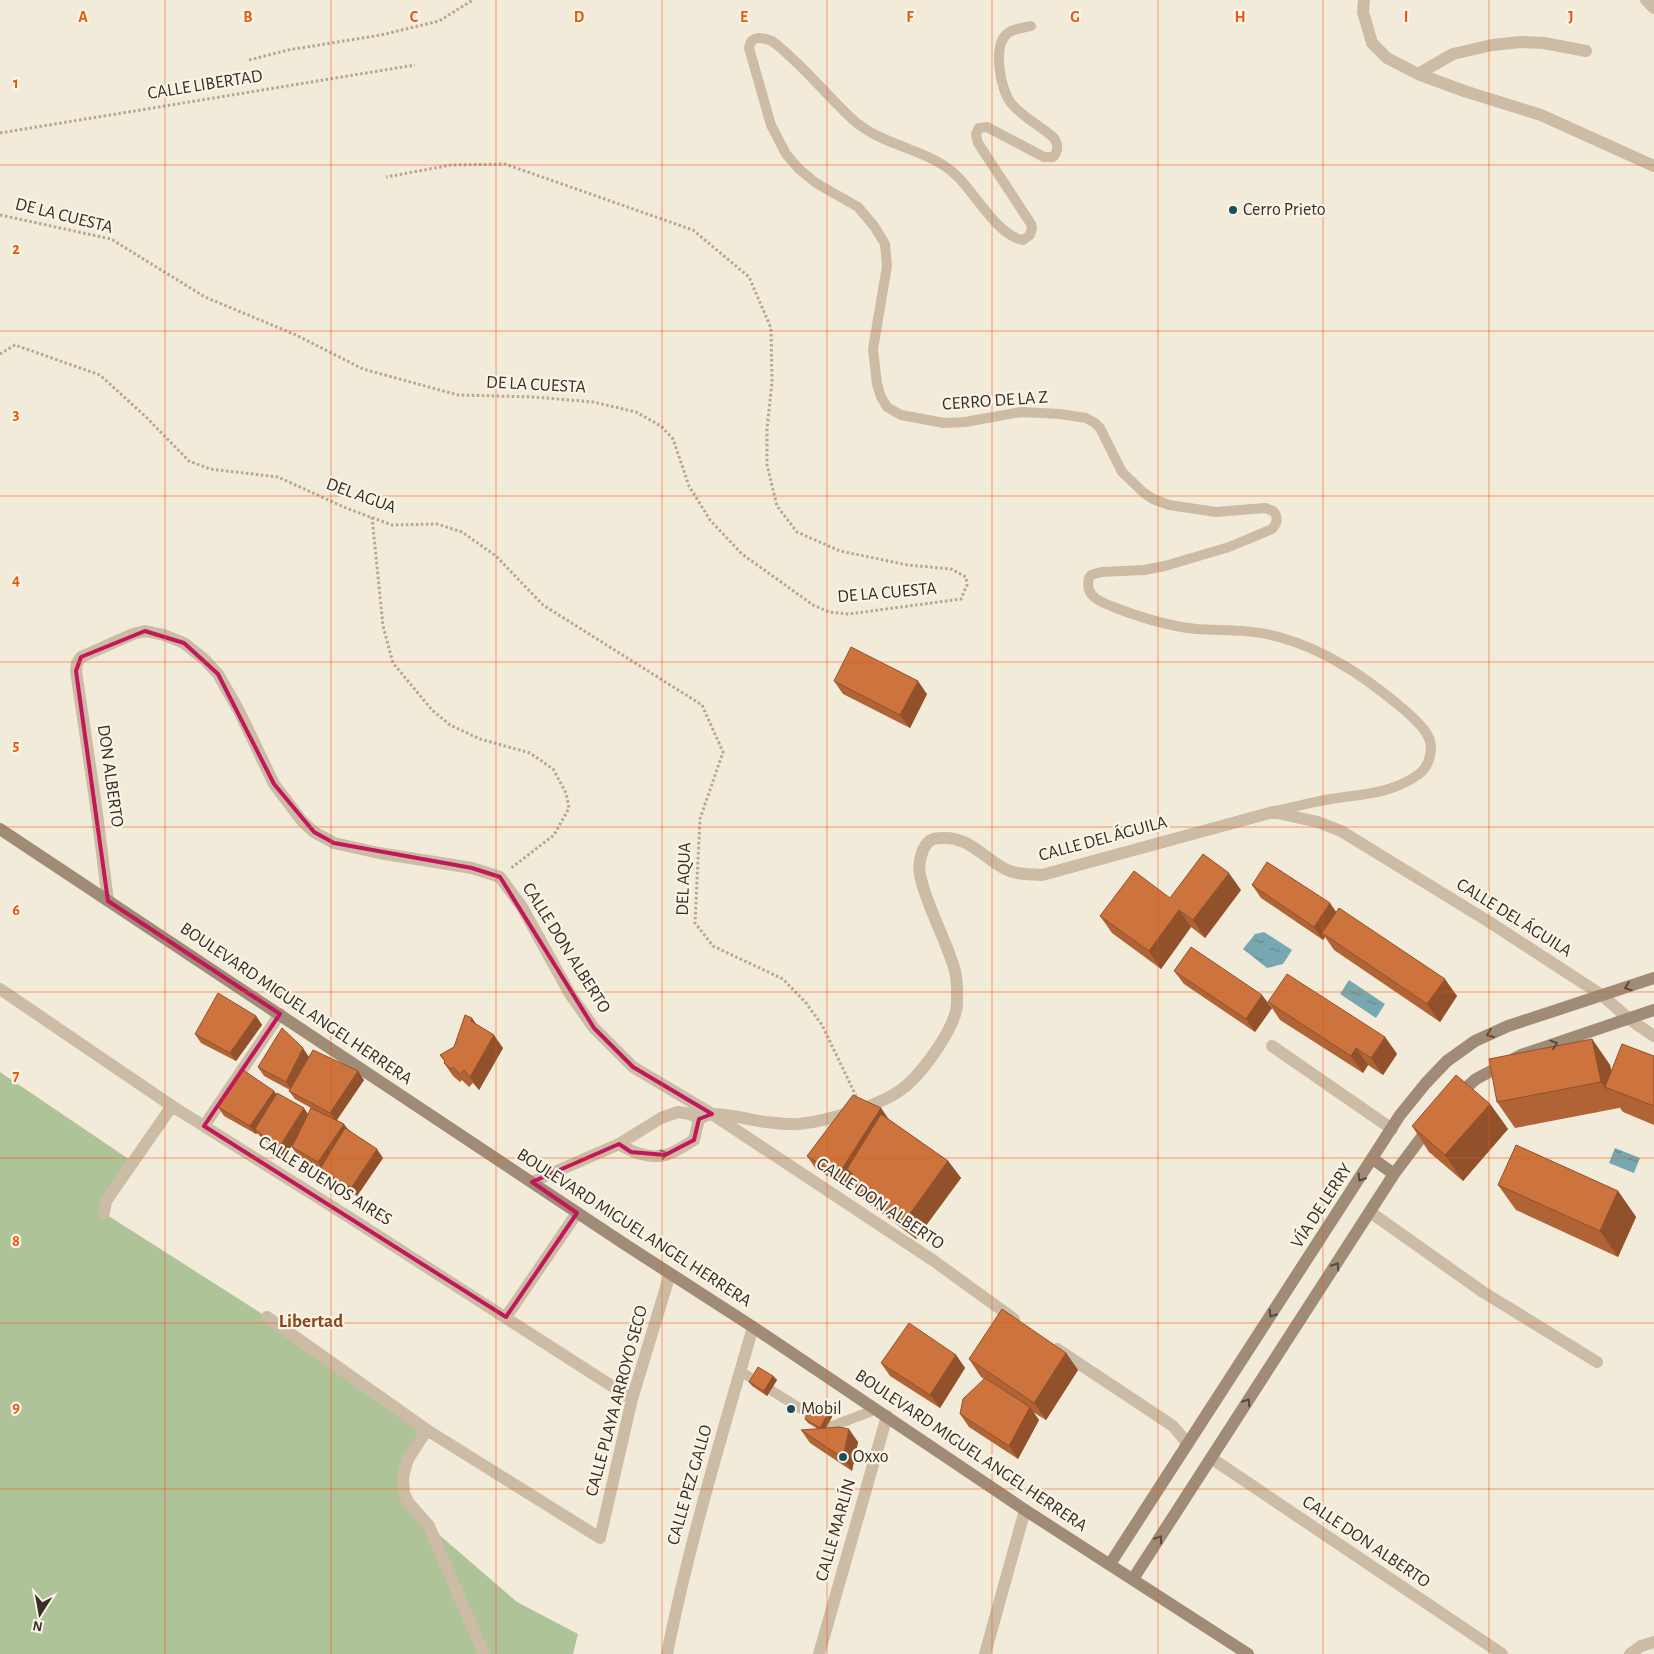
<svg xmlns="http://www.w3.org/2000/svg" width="1654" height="1654" font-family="'Alegreya Sans',sans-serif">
  <defs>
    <pattern id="water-ripples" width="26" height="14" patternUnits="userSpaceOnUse" patternTransform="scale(1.25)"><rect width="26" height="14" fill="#77a8b2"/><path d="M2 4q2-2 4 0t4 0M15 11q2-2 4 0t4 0" fill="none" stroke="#628991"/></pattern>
  </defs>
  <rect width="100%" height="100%" fill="#f3ebda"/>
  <path fill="#afc399" d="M0,1072L133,1162L104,1213L267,1317L427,1430L403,1486L429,1526L517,1602L578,1634L573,1654H0Z"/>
  <path fill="url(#water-ripples)" d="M1264,932L1292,950L1283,964L1267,968L1243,949L1255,934Z
    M1349,980L1385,1004L1376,1018L1340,994Z
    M1615,1148L1640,1158L1634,1173L1609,1163Z"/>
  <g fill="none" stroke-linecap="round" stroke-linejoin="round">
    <path stroke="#b8a68f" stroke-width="3" stroke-dasharray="2.5 2.5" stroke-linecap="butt" d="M249,60L288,50L381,35L439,21L473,0
      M0,133L415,65
      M0,215L111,239L205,297L296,335L363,369L458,395L534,397L593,402L636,412L661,426L673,439L689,486L710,520L742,554L813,605L829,612L849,614L961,599L967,585L966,577L951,569L908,565L840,551L797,532L777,506L767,465V429L772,382L771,328L749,277L693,230L505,164L451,165L386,177
      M0,354L15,345L100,375L145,416L189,461L210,469L278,477L346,508L392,525L437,524L462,532L496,556L543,605L702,705L723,752L700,819L695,923L713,946L783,979L806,1003L822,1025L856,1096
      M372,517L383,626L393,663L432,710L450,725L480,739L530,753L553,769L566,793L569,808L554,835L510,869"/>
    <path stroke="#ccbca5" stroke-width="10" d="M1031,26C1024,28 1014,28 1008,33C992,45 1000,89 1011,103C1022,117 1041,126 1054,138C1058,144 1059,151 1053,157H1044L987,127L979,128L976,134L978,143L1031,224L1032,228L1030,235L1023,240C998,236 976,195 958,177C931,150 891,148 861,126C852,120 845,112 838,105C817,84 796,59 772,41C762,37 751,35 749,48L771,125L786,154L799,169L816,183L858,207L874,226L885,244L887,266L873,349L877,384L881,397L887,407L901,415L944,423L965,422L1021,412L1060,414L1086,418L1095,423L1100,428L1122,472L1144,493L1153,499L1169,505L1216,512L1265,508L1273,511C1278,516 1278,523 1272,529L1229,547L1165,566L1144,570L1101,572L1091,575L1089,578C1084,597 1101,602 1116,608C1142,618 1168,626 1196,629C1224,631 1251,629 1279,637C1300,643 1322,652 1341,664C1361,675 1419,717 1428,736C1434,747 1430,766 1419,774C1391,795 1358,794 1325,800C1308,803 1291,808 1274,811
      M740,1371L830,1427L877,1409"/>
    <path stroke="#ccbca5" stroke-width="12" d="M1364,0L1363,12L1372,43L1387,58L1418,74L1464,91L1541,115L1654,166
      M1646,0L1654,8
      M1418,74L1453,54L1492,45L1521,42L1544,43L1586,51
      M108,901L96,806L76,671L77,663L81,657L133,634L145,631L164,635L184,643L204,659L218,674L239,711L274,784L302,821L314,832L334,843L379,853L472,868L500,877L522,907L570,994L594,1028L633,1067L712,1114L934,1261L1014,1319
      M0,989L172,1106L352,1219L632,1399
      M1272,1046L1392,1129
      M699,1119C703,1117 708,1114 713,1114C725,1113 751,1120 765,1122C776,1123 788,1125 799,1124C827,1121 880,1106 902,1089C921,1075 955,1029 957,1005C957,994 958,982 955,971C946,938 927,908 920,875C918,865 921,846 931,840C933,839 939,838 942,838C968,836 984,858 1005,869C1016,875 1029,874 1042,875L1273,812L1318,822L1341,831L1491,923L1603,996L1629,1019L1654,1036
      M204,1126L280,1014
      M619,1144C631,1152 650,1159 665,1155C675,1153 685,1145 694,1140L699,1119
      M532,1182L619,1144L661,1118L678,1112L690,1114L699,1119
      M1370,1212L1483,1292L1597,1362
      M104,1213L106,1201L172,1106
      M267,1317L427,1430L600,1538L632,1399L670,1274
      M506,1317L577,1213
      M1057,1349L1173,1426L1188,1444
      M427,1430L408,1459L405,1469L403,1477L404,1493L408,1502L429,1526L484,1654
      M1211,1458L1502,1654
      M667,1654C689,1543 722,1435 753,1327
      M819,1654L887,1416
      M985,1654L1025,1510
      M1630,1654L1641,1646L1654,1642"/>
    <path stroke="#a08b76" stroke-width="12" d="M0,829L626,1245L753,1327L1025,1510L1248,1654
      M1457,1096L1476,1079L1521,1055L1654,1010
      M1373,1159L1394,1174
      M1110,1564L1400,1115L1426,1083L1447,1061L1475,1041L1508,1026L1654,978
      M1133,1579L1394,1174L1430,1126"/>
  </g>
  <path fill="#b06435" d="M834,681L927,694L910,728L843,694Z
    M1252,885L1336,912L1457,996L1440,1022L1334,950L1325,937L1323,940L1261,898Z
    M1241,890L1205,938L1191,927L1161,969L1112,933L1100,916Z
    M1174,971L1272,1008L1255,1032L1184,984Z
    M1268,1002L1385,1037L1397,1054L1383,1075L1368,1065L1363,1073L1280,1020Z
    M256,1016L262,1025L236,1061L201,1043L195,1034Z
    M478,1026L503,1048L479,1090L473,1083L469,1087L462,1080L460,1082L453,1076L444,1063L445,1062L440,1055L454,1047Z
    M1592,1039L1610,1065L1611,1070L1654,1056V1125L1623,1112L1619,1107V1108L1515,1128L1497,1102Z
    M309,1057L364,1080L337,1120L383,1158L357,1196L326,1177L320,1168L298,1156L292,1147L296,1139L284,1158L261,1137L257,1133L256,1134L224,1116L218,1107L274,1091L276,1094L308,1114L311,1108L295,1099L289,1091L290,1090L264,1076L258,1067Z
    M1490,1104L1508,1129L1463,1181L1429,1152L1412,1126Z
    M881,1108L888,1119L948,1161L961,1178L916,1239L863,1199L851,1182L847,1188L816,1169L807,1156Z
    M1498,1185L1618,1191L1636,1217L1618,1257L1516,1210Z
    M1066,1353L1078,1370L1046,1420L1033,1412L1039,1420L1018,1459L969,1427L960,1414L984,1379L981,1377L969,1359Z
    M956,1355L965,1368L940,1408L890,1376L881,1363Z
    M773,1376L777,1380L767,1396L752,1386L749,1382Z
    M829,1412L832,1417L826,1428L858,1442L852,1471L810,1443L801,1430L818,1429L808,1423L805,1419Z"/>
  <path fill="#90512b" d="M918,681L927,694L910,728L900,715Z
    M1229,873L1241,890L1205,938L1193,920Z
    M1330,903L1339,916L1322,933L1325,937L1323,940L1314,927Z
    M1179,910L1191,927L1161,969L1149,951Z
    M1445,979L1457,996L1440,1022L1427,1004Z
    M1262,995L1272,1008L1255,1032L1246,1019Z
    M256,1016L262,1025L236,1061L230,1053Z
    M472,1018L481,1031L471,1021Z
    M494,1035L503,1048L479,1090L470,1077Z
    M1385,1037L1397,1054L1383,1075L1371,1058Z
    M1592,1039L1610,1065L1616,1091L1605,1087L1619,1108L1601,1082Z
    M303,1048L309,1057L292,1091L286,1082Z
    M1356,1048L1368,1065L1363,1073L1351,1056Z
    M358,1071L364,1080L336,1121L330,1113Z
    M274,1091L280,1100L255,1129L257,1133L256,1134L250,1126Z
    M1490,1104L1508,1129L1463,1181L1445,1155Z
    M304,1108L310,1117L284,1158L278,1149Z
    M881,1108L890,1121L853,1174L847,1169L854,1178L847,1188L838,1175Z
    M344,1124L350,1132L324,1171L318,1162Z
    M377,1149L383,1158L357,1196L351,1188Z
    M948,1161L961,1178L916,1239L904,1222Z
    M1618,1191L1636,1217L1618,1257L1600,1231Z
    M1066,1353L1078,1370L1046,1420L1034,1403Z
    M956,1355L965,1368L940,1408L930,1395Z
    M773,1376L777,1380L767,1396L764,1391Z
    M1030,1407L1039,1420L1018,1459L1009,1446Z
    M829,1412L832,1417L823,1432L820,1428Z
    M849,1429L858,1442L852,1471L843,1458Z"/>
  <path fill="#cd743e" stroke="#90512b" d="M851,647L918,681L900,715L834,681Z
    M1203,854L1229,873L1193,920L1179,910L1149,951L1100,916L1134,871L1170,898Z
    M1267,862L1330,903L1314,927L1252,885Z
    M1339,908L1445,979L1427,1004L1322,933Z
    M1191,947L1262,995L1246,1019L1174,971Z
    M1287,974L1385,1037L1371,1058L1356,1048L1351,1056L1268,1002Z
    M218,993L256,1016L230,1053L195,1034Z
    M465,1015L472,1018L471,1021L494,1035L470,1077L464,1070L460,1074L453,1067L451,1069L444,1063L445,1061L440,1055L454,1047Z
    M282,1028L303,1048L286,1082L258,1067Z
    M1592,1039L1601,1082L1497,1102L1489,1059Z
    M1622,1044L1654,1056V1106L1605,1087Z
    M313,1050L358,1071L330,1113L289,1091Z
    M243,1070L274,1091L250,1126L218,1107Z
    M1456,1075L1490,1104L1445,1155L1412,1126Z
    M277,1093L304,1108L278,1149L255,1129Z
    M853,1095L881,1108L838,1175L807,1156Z
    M311,1108L344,1124L318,1162L292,1147Z
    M881,1114L948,1161L904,1222L851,1182L853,1174L847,1169Z
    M345,1128L377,1149L351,1188L320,1169Z
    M1516,1145L1618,1191L1600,1231L1498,1185Z
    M1002,1309L1066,1353L1034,1403L969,1359Z
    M909,1323L956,1355L930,1395L881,1363Z
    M758,1367L773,1376L764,1391L749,1382Z
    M985,1378L1030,1407L1009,1446L960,1414L963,1399Z
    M814,1403L829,1412L820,1428L805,1419Z
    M839,1427L849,1429L843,1458L801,1430Z"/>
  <defs><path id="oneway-chevron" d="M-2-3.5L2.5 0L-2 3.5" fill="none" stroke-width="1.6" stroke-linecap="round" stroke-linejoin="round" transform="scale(1.25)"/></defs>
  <g stroke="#564a3f">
    <use href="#oneway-chevron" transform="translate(1628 987) rotate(161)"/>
    <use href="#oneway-chevron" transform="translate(1490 1034) rotate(157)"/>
    <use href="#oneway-chevron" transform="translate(1554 1044) rotate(-19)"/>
    <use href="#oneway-chevron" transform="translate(1361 1178) rotate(123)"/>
    <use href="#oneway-chevron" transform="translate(1336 1266) rotate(-57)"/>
    <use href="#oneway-chevron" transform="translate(1272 1314) rotate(123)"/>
    <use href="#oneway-chevron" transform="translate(1247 1402) rotate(-57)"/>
    <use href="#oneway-chevron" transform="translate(1159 1539) rotate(-57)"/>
  </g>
  <use stroke="#7a6e60" href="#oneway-chevron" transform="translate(664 1154) rotate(-15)"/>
  <path fill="none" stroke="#c2185b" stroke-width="4" stroke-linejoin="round" d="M145,631L184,643L218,674L274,784L314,832L334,843L472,868L500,877L594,1028L633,1067L712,1114L699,1119L694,1140L665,1155L631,1152L619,1144L532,1182L577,1213L506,1317L204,1126L280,1014L108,901L76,671L81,657Z"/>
  <path fill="none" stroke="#e8590c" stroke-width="1" stroke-opacity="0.55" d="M165,0V1654M331,0V1654M496,0V1654M662,0V1654M827,0V1654M992,0V1654M1158,0V1654M1323,0V1654M1489,0V1654M0,165H1654M0,331H1654M0,496H1654M0,662H1654M0,827H1654M0,992H1654M0,1158H1654M0,1323H1654M0,1489H1654"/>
  <g fill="#1a4e5b" stroke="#faf4e7" stroke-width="2">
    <circle cx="1233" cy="210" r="5"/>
    <circle cx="791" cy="1409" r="5"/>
    <circle cx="843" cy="1457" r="5"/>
  </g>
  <g text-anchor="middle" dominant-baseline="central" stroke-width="4.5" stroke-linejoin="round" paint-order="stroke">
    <g font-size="18" fill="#372e27" stroke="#faf4e7">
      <text transform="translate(205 85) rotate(-9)">CALLE LIBERTAD</text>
      <text transform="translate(64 216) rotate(14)">DE LA CUESTA</text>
      <text transform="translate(536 385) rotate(3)">DE LA CUESTA</text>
      <text transform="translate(995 401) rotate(-4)">CERRO DE LA Z</text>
      <text transform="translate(361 496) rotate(20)">DEL AGUA</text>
      <text transform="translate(887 593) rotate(-5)">DE LA CUESTA</text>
      <text transform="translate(110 776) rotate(82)">DON ALBERTO</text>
      <text transform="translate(1103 839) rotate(-15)">CALLE DEL ÁGUILA</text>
      <text transform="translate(684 879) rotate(-88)">DEL AQUA</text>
      <text transform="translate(1514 918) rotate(32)">CALLE DEL ÁGUILA</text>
      <text transform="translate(566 948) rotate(58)">CALLE DON ALBERTO</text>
      <text transform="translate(296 1004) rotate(34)">BOULEVARD MIGUEL ANGEL HERRERA</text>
      <text transform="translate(325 1181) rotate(32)">CALLE BUENOS AIRES</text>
      <text transform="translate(880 1204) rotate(34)">CALLE DON ALBERTO</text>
      <text transform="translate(1322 1206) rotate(-57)">VÍA DE LERRY</text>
      <text transform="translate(634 1228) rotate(33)">BOULEVARD MIGUEL ANGEL HERRERA</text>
      <text transform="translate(617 1401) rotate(-75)">CALLE PLAYA ARROYO SECO</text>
      <text transform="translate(971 1451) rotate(34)">BOULEVARD MIGUEL ANGEL HERRERA</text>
      <text transform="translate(690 1485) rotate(-74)">CALLE PEZ GALLO</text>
      <text transform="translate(836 1530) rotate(-74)">CALLE MARLÍN</text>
      <text transform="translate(1366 1542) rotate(34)">CALLE DON ALBERTO</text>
    </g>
    <g font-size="18" fill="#372e27" stroke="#faf4e7" text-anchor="start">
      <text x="1243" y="210">Cerro Prieto</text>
      <text x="801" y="1409">Mobil</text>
      <text x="853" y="1457">Oxxo</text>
    </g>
    <g font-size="19" font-weight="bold" fill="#8b451b" stroke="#faf4e7">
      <text x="311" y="1321">Libertad</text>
    </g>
  </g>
  <g font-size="16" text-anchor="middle" font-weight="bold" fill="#e8590c" stroke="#faf4e7" stroke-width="4.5" stroke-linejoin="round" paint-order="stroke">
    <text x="83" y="22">A</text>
    <text x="248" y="22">B</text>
    <text x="414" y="22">C</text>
    <text x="579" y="22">D</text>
    <text x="744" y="22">E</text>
    <text x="910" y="22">F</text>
    <text x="1075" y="22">G</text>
    <text x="1240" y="22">H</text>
    <text x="1406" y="22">I</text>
    <text x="1571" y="22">J</text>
    <text x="16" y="88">1</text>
    <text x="16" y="254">2</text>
    <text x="16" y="419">3</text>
    <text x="16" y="585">4</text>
    <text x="16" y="750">5</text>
    <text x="16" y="915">6</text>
    <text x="16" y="1081">7</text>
    <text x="16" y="1246">8</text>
    <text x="16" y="1412">9</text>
  </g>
  <g transform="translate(40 1614) rotate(191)" stroke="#faf4e7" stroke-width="4" paint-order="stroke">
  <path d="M0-4L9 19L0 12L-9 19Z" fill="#372e27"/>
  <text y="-8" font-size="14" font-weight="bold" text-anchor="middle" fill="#372e27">N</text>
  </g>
</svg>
